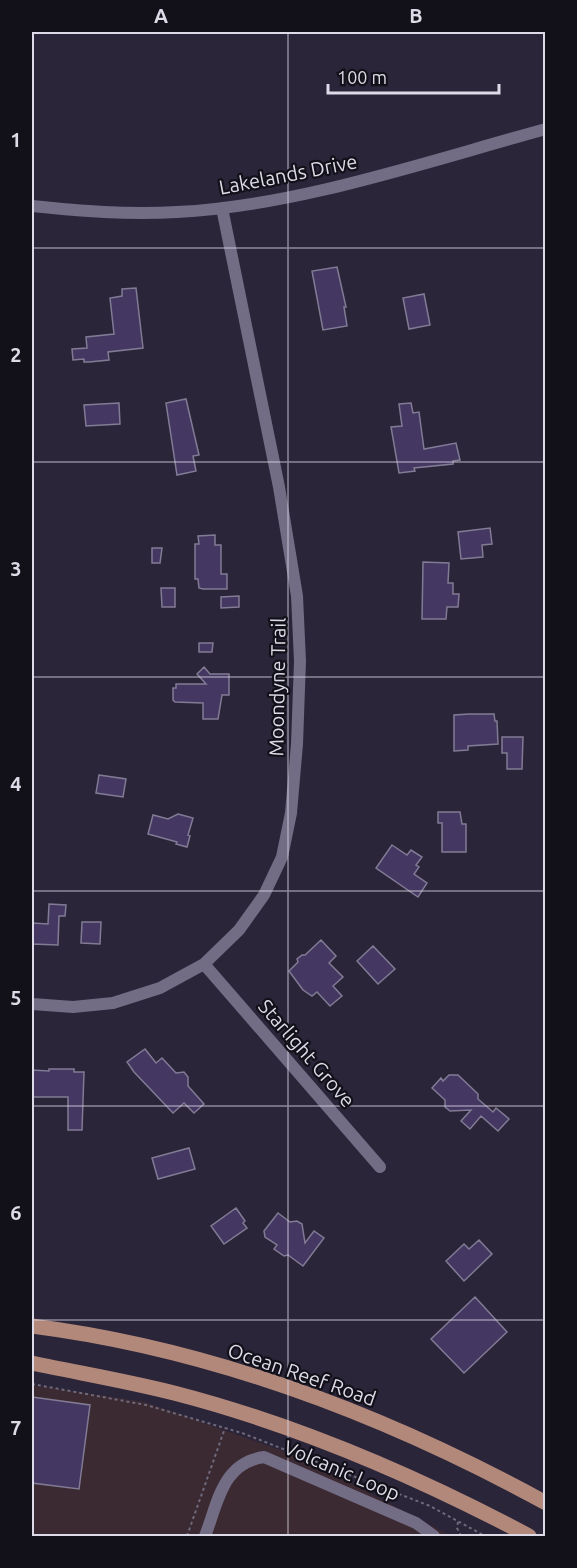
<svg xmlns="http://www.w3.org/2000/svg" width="577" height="1568" font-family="Ubuntu,sans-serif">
  <rect width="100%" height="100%" fill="#2b253a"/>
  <path fill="#3c2a33" d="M32,1385L145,1402L305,1459L451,1536H32Z"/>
  <path fill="#443863" stroke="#817b94" stroke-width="1.5" d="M337,267L346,307H344L347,326L323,330L312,271Z
    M136,288L143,348L108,352L109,360L89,362H84V359L73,360L72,349L87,348L86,337L114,334L110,298L122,296V289Z
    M424,294L430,325L409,329L403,298Z
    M186,399L199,455L193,456L196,471L177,475L166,403Z
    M119,403L120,424L86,426L84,405Z
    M411,403L413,413L419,412L424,449L456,443L460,460L453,461V464L414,468L415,471L399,473L391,427L402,426L399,404Z
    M490,528L492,544L482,545L483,557L461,559L458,532Z
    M215,535V545H221V574H227V589H203L199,588L198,579H195V544H199L198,536Z
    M152,548H162L160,563H152Z
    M423,562L449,563L448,583H453V594H459L458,607H447L446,619H422Z
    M161,588H175V607H162Z
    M239,596V607L221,608V597Z
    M199,643H213L212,652H199Z
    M204,667L210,674H229V695H222L218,719H203V703L175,702L173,700V688H176V684H206L197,674Z
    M469,714H494L495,721H497L498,744L468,746V750L454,751V715Z
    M502,737H523L522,769H507V753H502Z
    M99,775L126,779L123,797L96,793Z
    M438,812H460L462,824H466V852H442V823H438Z
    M178,814L193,818L188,835L190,836L187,847L176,844L177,842L148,834L153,815L168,819Z
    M392,845L407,855L411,850L422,857L416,865L419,867L414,874L427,883L418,897L376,868Z
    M49,904L66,905L65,916H59L58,945L32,944V923L48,924Z
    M82,922H101L100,944L81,943Z
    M321,940L336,956L329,963L343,977L333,986L342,996L330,1006L317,992L312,996L303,990L289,971L298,962L297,959L302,955H305Z
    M373,946L395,969L378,984L357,961Z
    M145,1049L156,1063L162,1058L176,1073L184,1072L188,1077V1086L204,1104L194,1113L184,1103L173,1113L134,1072L127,1062Z
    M49,1069H74V1072H84L82,1130H68V1097H32V1070L49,1071Z
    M449,1075H458L478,1094V1099L493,1112L496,1108L509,1119L498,1131L481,1116L470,1129L461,1121L471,1110L450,1111L445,1107V1100L432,1088L441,1078L443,1081Z
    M189,1148L195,1169L158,1179L152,1158Z
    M236,1208L245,1221L243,1223L247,1228L224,1244L211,1226Z
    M278,1213L290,1222L297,1221L302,1224L305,1243L314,1231L324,1238L303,1266L288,1255L284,1256L274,1249L277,1245L265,1237L264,1231Z
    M479,1240L492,1254L464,1281L446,1261L464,1244L469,1249Z
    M475,1297L507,1332L464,1373L431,1339Z
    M32,1397L90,1405L79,1489L32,1483Z"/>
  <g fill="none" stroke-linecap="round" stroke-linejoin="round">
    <path stroke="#6e697b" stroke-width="2" stroke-dasharray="3 3" stroke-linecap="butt" d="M32,1384L146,1405L242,1433L430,1506L485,1536
      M458,1522L457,1528L461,1536
      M187,1536L225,1428"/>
    <path stroke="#726c84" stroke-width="12" d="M32,206C80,211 128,215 177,212C298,206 428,161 546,129
      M204,964L380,1167
      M32,1004L73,1007L113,1003L160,988L204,964L239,930L264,895L282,857L291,813L297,744L300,661L297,596L279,487L222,208
      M205,1536C218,1503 222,1463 264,1457L416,1523L434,1536"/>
    <path stroke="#b2887a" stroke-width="15" d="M32,1326C212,1349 387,1416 546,1503
      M32,1363C79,1373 127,1381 174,1393C298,1425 416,1476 529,1536"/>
  </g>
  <path fill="none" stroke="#dedbe8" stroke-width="1.5" stroke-opacity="0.55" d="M288,32V1536M32,248H546M32,462H546M32,677H546M32,891H546M32,1106H546M32,1320H546"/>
  <g text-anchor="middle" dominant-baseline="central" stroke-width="4.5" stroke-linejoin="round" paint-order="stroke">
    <g font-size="20" fill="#dedbe8" stroke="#121019">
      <text transform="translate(288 174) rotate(-11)">Lakelands Drive</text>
      <text transform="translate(277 687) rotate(-89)">Moondyne Trail</text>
      <text transform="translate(307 1053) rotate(49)">Starlight Grove</text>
      <text transform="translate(302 1374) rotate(19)">Ocean Reef Road</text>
      <text transform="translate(342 1470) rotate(23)">Volcanic Loop</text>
    </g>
  </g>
  <rect width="577" height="1568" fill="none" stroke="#121019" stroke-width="66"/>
  <path d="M328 84v9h171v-9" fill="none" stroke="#dedbe8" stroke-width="3"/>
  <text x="337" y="84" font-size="18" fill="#dedbe8" stroke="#121019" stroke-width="4.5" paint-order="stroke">100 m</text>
  <rect x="33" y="33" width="511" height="1502" fill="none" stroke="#dedbe8" stroke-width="2"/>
  <g font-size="20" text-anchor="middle" font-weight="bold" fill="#dedbe8">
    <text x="161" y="23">A</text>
    <text x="416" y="23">B</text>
    <text x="16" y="147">1</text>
    <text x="16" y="362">2</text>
    <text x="16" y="576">3</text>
    <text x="16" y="791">4</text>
    <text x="16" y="1005">5</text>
    <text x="16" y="1220">6</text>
    <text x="16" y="1435">7</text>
  </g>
</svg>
